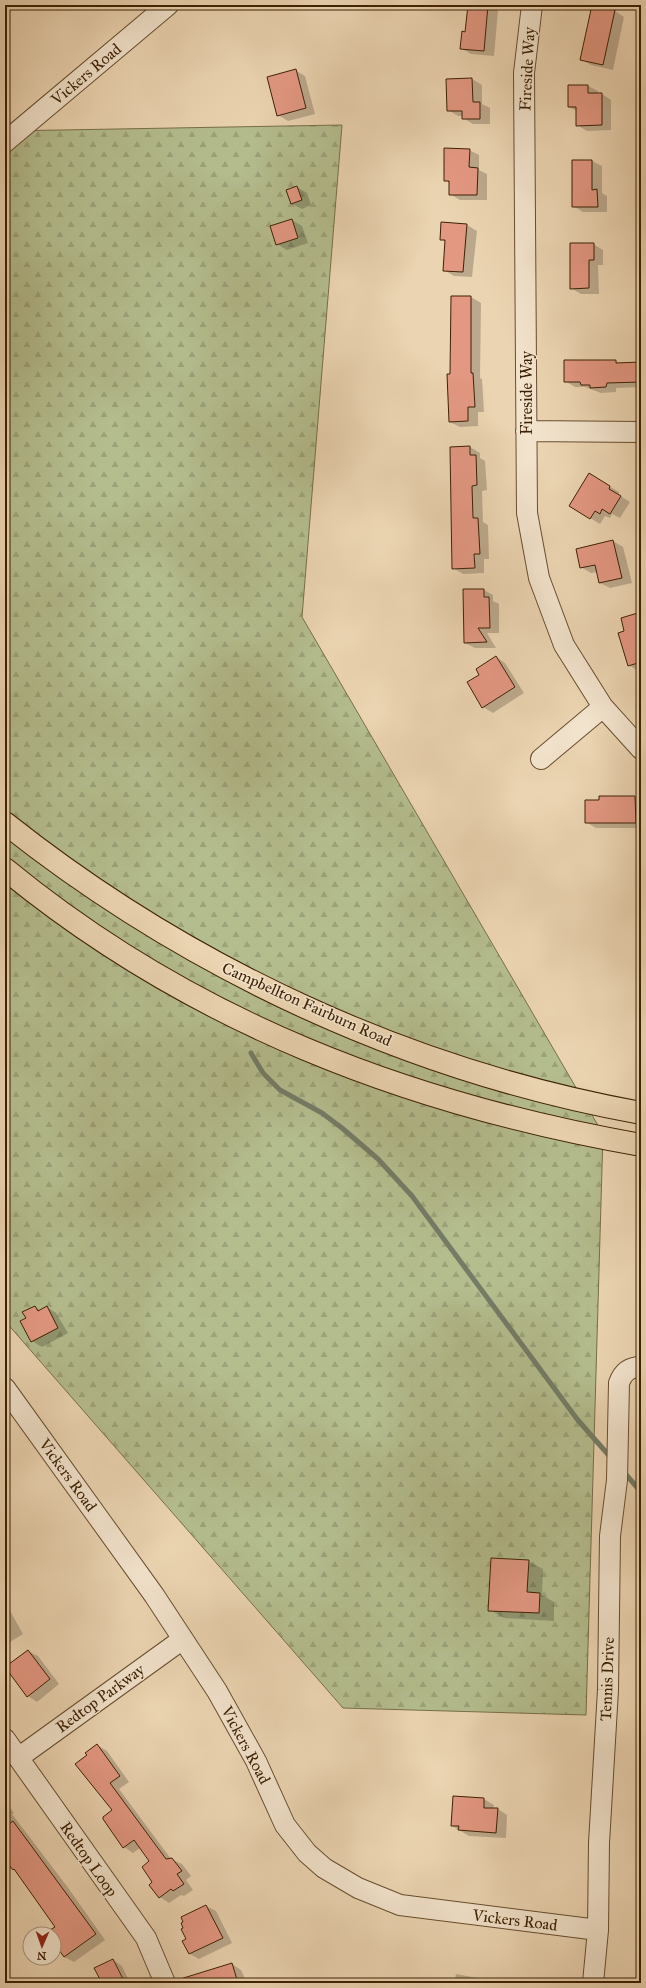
<svg xmlns="http://www.w3.org/2000/svg" width="646" height="1988" font-family="'IM FELL Great Primer',serif">
  <defs>
    <pattern id="forest-firs" width="22" height="20" patternUnits="userSpaceOnUse"><rect width="22" height="20" fill="#b4bd8e"/><path d="M5 1l3.5 6h-7zM16 11l3.5 6h-7z" fill="#9ca279"/></pattern>
  </defs>
  <rect width="100%" height="100%" fill="#ebd4b1"/>
  <filter id="stains"><feTurbulence type="fractalNoise" baseFrequency=".005" numOctaves="4"/><feColorMatrix values="0 0 0 0 .2 0 0 0 0 .09 0 0 0 0 .02 0 0 0 .5 -.17"/></filter>
  <radialGradient id="worn" r=".72"><stop offset=".6" stop-color="#630" stop-opacity="0"/><stop offset="1" stop-color="#630" stop-opacity=".3"/></radialGradient>
  <path fill="url(#forest-firs)" stroke="#786f49" d="M342,125L302,617L603,1134L586,1715L343,1708L5,1321V131Z"/>
  <path fill="#0003" d="M469,5H488L498,11L494,56L471,54L461,48L466,33Z
    M593,6L615,11L624,17L613,70L591,65L581,59Z
    M295,70L305,76L315,114L288,121L278,115Z
    M472,79L482,85V104L490,108V124H473L463,118V116H458L448,110Z
    M588,86L598,91V94H602L611,100V130L587,131L577,125V111L569,107Z
    M469,150L479,155V170L487,174V200H460L450,194V183L445,180Z
    M573,161H592L602,166V193L607,196V212H583L573,206Z
    M297,187L307,193L311,205L302,209L292,204Z
    M292,220L302,226L308,243L287,250L277,244Z
    M442,223L467,225L477,231L472,277L454,276L444,270L446,242L441,239Z
    M593,244L603,250V265H598L599,294H581L571,288Z
    M471,297L481,303L480,378L482,379L484,412H478V426L460,427L450,422L451,375Z
    M615,361L620,364L641,363V387L616,388V392L601,393L585,387H575L565,381Z
    M470,447L480,453V458L485,461L487,490L482,491L483,522L488,525L489,559H484V573L463,574L453,568Z
    M599,480L619,492V495L630,502L620,518L612,514L610,518L605,516L600,524L570,506Z
    M613,541L623,547L632,583L610,588L600,583L597,572L591,573L581,567Z
    M484,590L493,595V601L499,604V633H487L496,648H475L465,643Z
    M641,614V670L638,671L629,665L625,632Z
    M496,657L505,663L524,693L493,713L483,707Z
    M600,797H635L641,800V828H596L586,822L601,801Z
    M35,1307L41,1311L47,1307L56,1313L68,1333L42,1347L32,1341L27,1319Z
    M528,1561L543,1569L542,1595L554,1602V1621L504,1618L490,1610Z
    M5,1602L23,1634L5,1645Z
    M28,1651L38,1656L59,1684L37,1702L28,1696Z
    M97,1745L107,1751L129,1782L119,1789L171,1859L182,1864L191,1876L186,1880L193,1890L184,1896L181,1895L169,1903L160,1897L153,1883L150,1861L141,1847L133,1853L124,1847L114,1810L76,1764L88,1755Z
    M484,1799L494,1805L493,1809H498L507,1815L506,1838L469,1836L452,1826Z
    M5,1801L14,1813L12,1814L69,1889L105,1940L74,1962L64,1957L54,1939V1934H51L56,1927L18,1872L5,1862Z
    M206,1906L216,1911L232,1943L199,1959L190,1954Z
    M113,1960L122,1966L130,1983H100Z
    M232,1964L241,1970L247,1983H200Z
    M456,1974L483,1979L491,1983H454Z"/>
  <g fill="none" stroke-linecap="round" stroke-linejoin="round">
    <path stroke="#747c66" stroke-width="5" d="M251,1053L263,1073L280,1090L322,1113L342,1128L378,1159L412,1196L577,1419L612,1459
      M623,1471L641,1492"/>
  </g>
  <path fill="#e39882" stroke="#3d2104" d="M468,5H488L484,51L460,49L462,31L465,32Z
    M592,5L615,10L603,65L580,60Z
    M296,69L306,108L277,116L267,77Z
    M472,78L473,102H480V119H462V111H447L446,79Z
    M568,85H588V93H602V125L576,126V107H568Z
    M444,148L470,149L469,167L478,168L477,195H449V181H444Z
    M572,160H592V190L597,189L598,207H572Z
    M297,186L302,200L291,204L286,190Z
    M292,219L298,238L276,245L270,226Z
    M441,222L467,224L463,272L443,271L445,240H440Z
    M570,243H594V260H589V288L570,289Z
    M451,296H471V373H473L475,407H468V421L449,422L447,374H450Z
    M564,360H616V363L641,362V382L607,383L606,387L590,388V385H581L580,382H564Z
    M470,446V455H476L477,485L472,486L473,518H478L480,554H474L475,568L452,569L450,447Z
    M589,473L610,486L609,489L621,496L610,514L602,509L600,514L595,511L590,519L569,506Z
    M613,540L622,578L599,583L595,565L580,568L576,549Z
    M463,589H484V597H489L490,628H478L487,642L464,643Z
    M641,612V662L628,666L618,633L624,631L621,618Z
    M496,656L515,687L482,708L467,682L479,675L476,669Z
    M599,796H635L636,823H585V800H599Z
    M35,1306L38,1311L47,1306L58,1328L31,1342L20,1321L26,1318L22,1312Z
    M491,1558L529,1560L527,1592L540,1593L539,1613L488,1611Z
    M28,1650L50,1679L27,1697L5,1667Z
    M97,1744L120,1776L110,1783L166,1859L172,1858L182,1871L177,1874L184,1884L173,1891L171,1889L159,1898L149,1885L152,1882L142,1867L149,1861L134,1840L123,1848L103,1819V1817L112,1810L75,1764L87,1755L85,1753Z
    M453,1796L484,1798V1808H498L496,1833L458,1830L459,1826H451Z
    M13,1821L96,1934L64,1957L54,1943V1934H50L48,1931L55,1927L14,1869L13,1870L5,1860V1827Z
    M206,1905L223,1938L189,1954L182,1941L186,1939L181,1929L183,1928L181,1923L183,1922L181,1917Z
    M113,1959L123,1979L114,1983H102L94,1968Z
    M232,1963L238,1983H178L177,1980Z"/>
  <g fill="none" stroke-linecap="round" stroke-linejoin="round">
    <g stroke="#684e2f" stroke-width="22">
      <path id="minor" d="M532,5L524,73L527,513L539,578L564,645L603,707L641,749
        M5,142L168,5
        M526,431L641,432
        M541,759L603,707
        M5,1388L154,1595L217,1691L256,1761L285,1825L307,1853L324,1868L358,1888L400,1905L598,1930
        M5,1739L146,1938L165,1983
        M18,1758L183,1639
        M593,1983L598,1930L599,1843L608,1690L610,1536L617,1480L619,1383C623,1372 629,1367 641,1367"/>
    </g>
    <g stroke="#3d2104" stroke-width="24">
      <path id="major" d="M5,823C189,969 409,1071 641,1113
        M5,869C190,1021 407,1104 641,1145"/>
    </g>
    <use href="#minor" stroke="#f2e3cc" stroke-width="20"/>
    <use href="#major" stroke="#ebd4b1" stroke-width="22"/>
  </g>
  <g text-anchor="middle" dominant-baseline="central" stroke-width="3" stroke-linejoin="round" paint-order="stroke">
    <g font-size="16" fill="#3d2104" stroke="#f2e3cc">
      <text transform="translate(527 69) rotate(-87)">Fireside Way</text>
      <text transform="translate(86 74) rotate(-40)">Vickers Road</text>
      <text transform="translate(526 393) rotate(-90)">Fireside Way</text>
      <text transform="translate(307 1004) rotate(24)">Campbellton Fairburn Road</text>
      <text transform="translate(68 1475) rotate(54)">Vickers Road</text>
      <text transform="translate(607 1679) rotate(-88)">Tennis Drive</text>
      <text transform="translate(100 1698) rotate(-36)">Redtop Parkway</text>
      <text transform="translate(246 1745) rotate(62)">Vickers Road</text>
      <text transform="translate(89 1859) rotate(55)">Redtop Loop</text>
      <text transform="translate(515 1920) rotate(7)">Vickers Road</text>
    </g>
  </g>
  <rect width="646" height="1988" fill="none" stroke="#ebd4b1" stroke-width="20"/>
  <rect x="6" y="6" width="634" height="1976" fill="none" stroke="#3d2104" stroke-width="2"/>
  <rect x="10" y="10" width="626" height="1968" fill="none" stroke="#3d2104"/>
  <g transform="translate(42 1946) rotate(182)"><circle r="19" fill="#f2e3cc" stroke="#aa957c"/>
  <path d="M0-3L7 15L0 10L-7 15Z" fill="#8f2418"/>
  <text y="-6" font-size="11" font-weight="bold" text-anchor="middle" fill="#3d2104">N</text>
  </g>
  <rect width="100%" height="100%" filter="url(#stains)"/>
  <rect width="100%" height="100%" fill="url(#worn)"/>
</svg>
